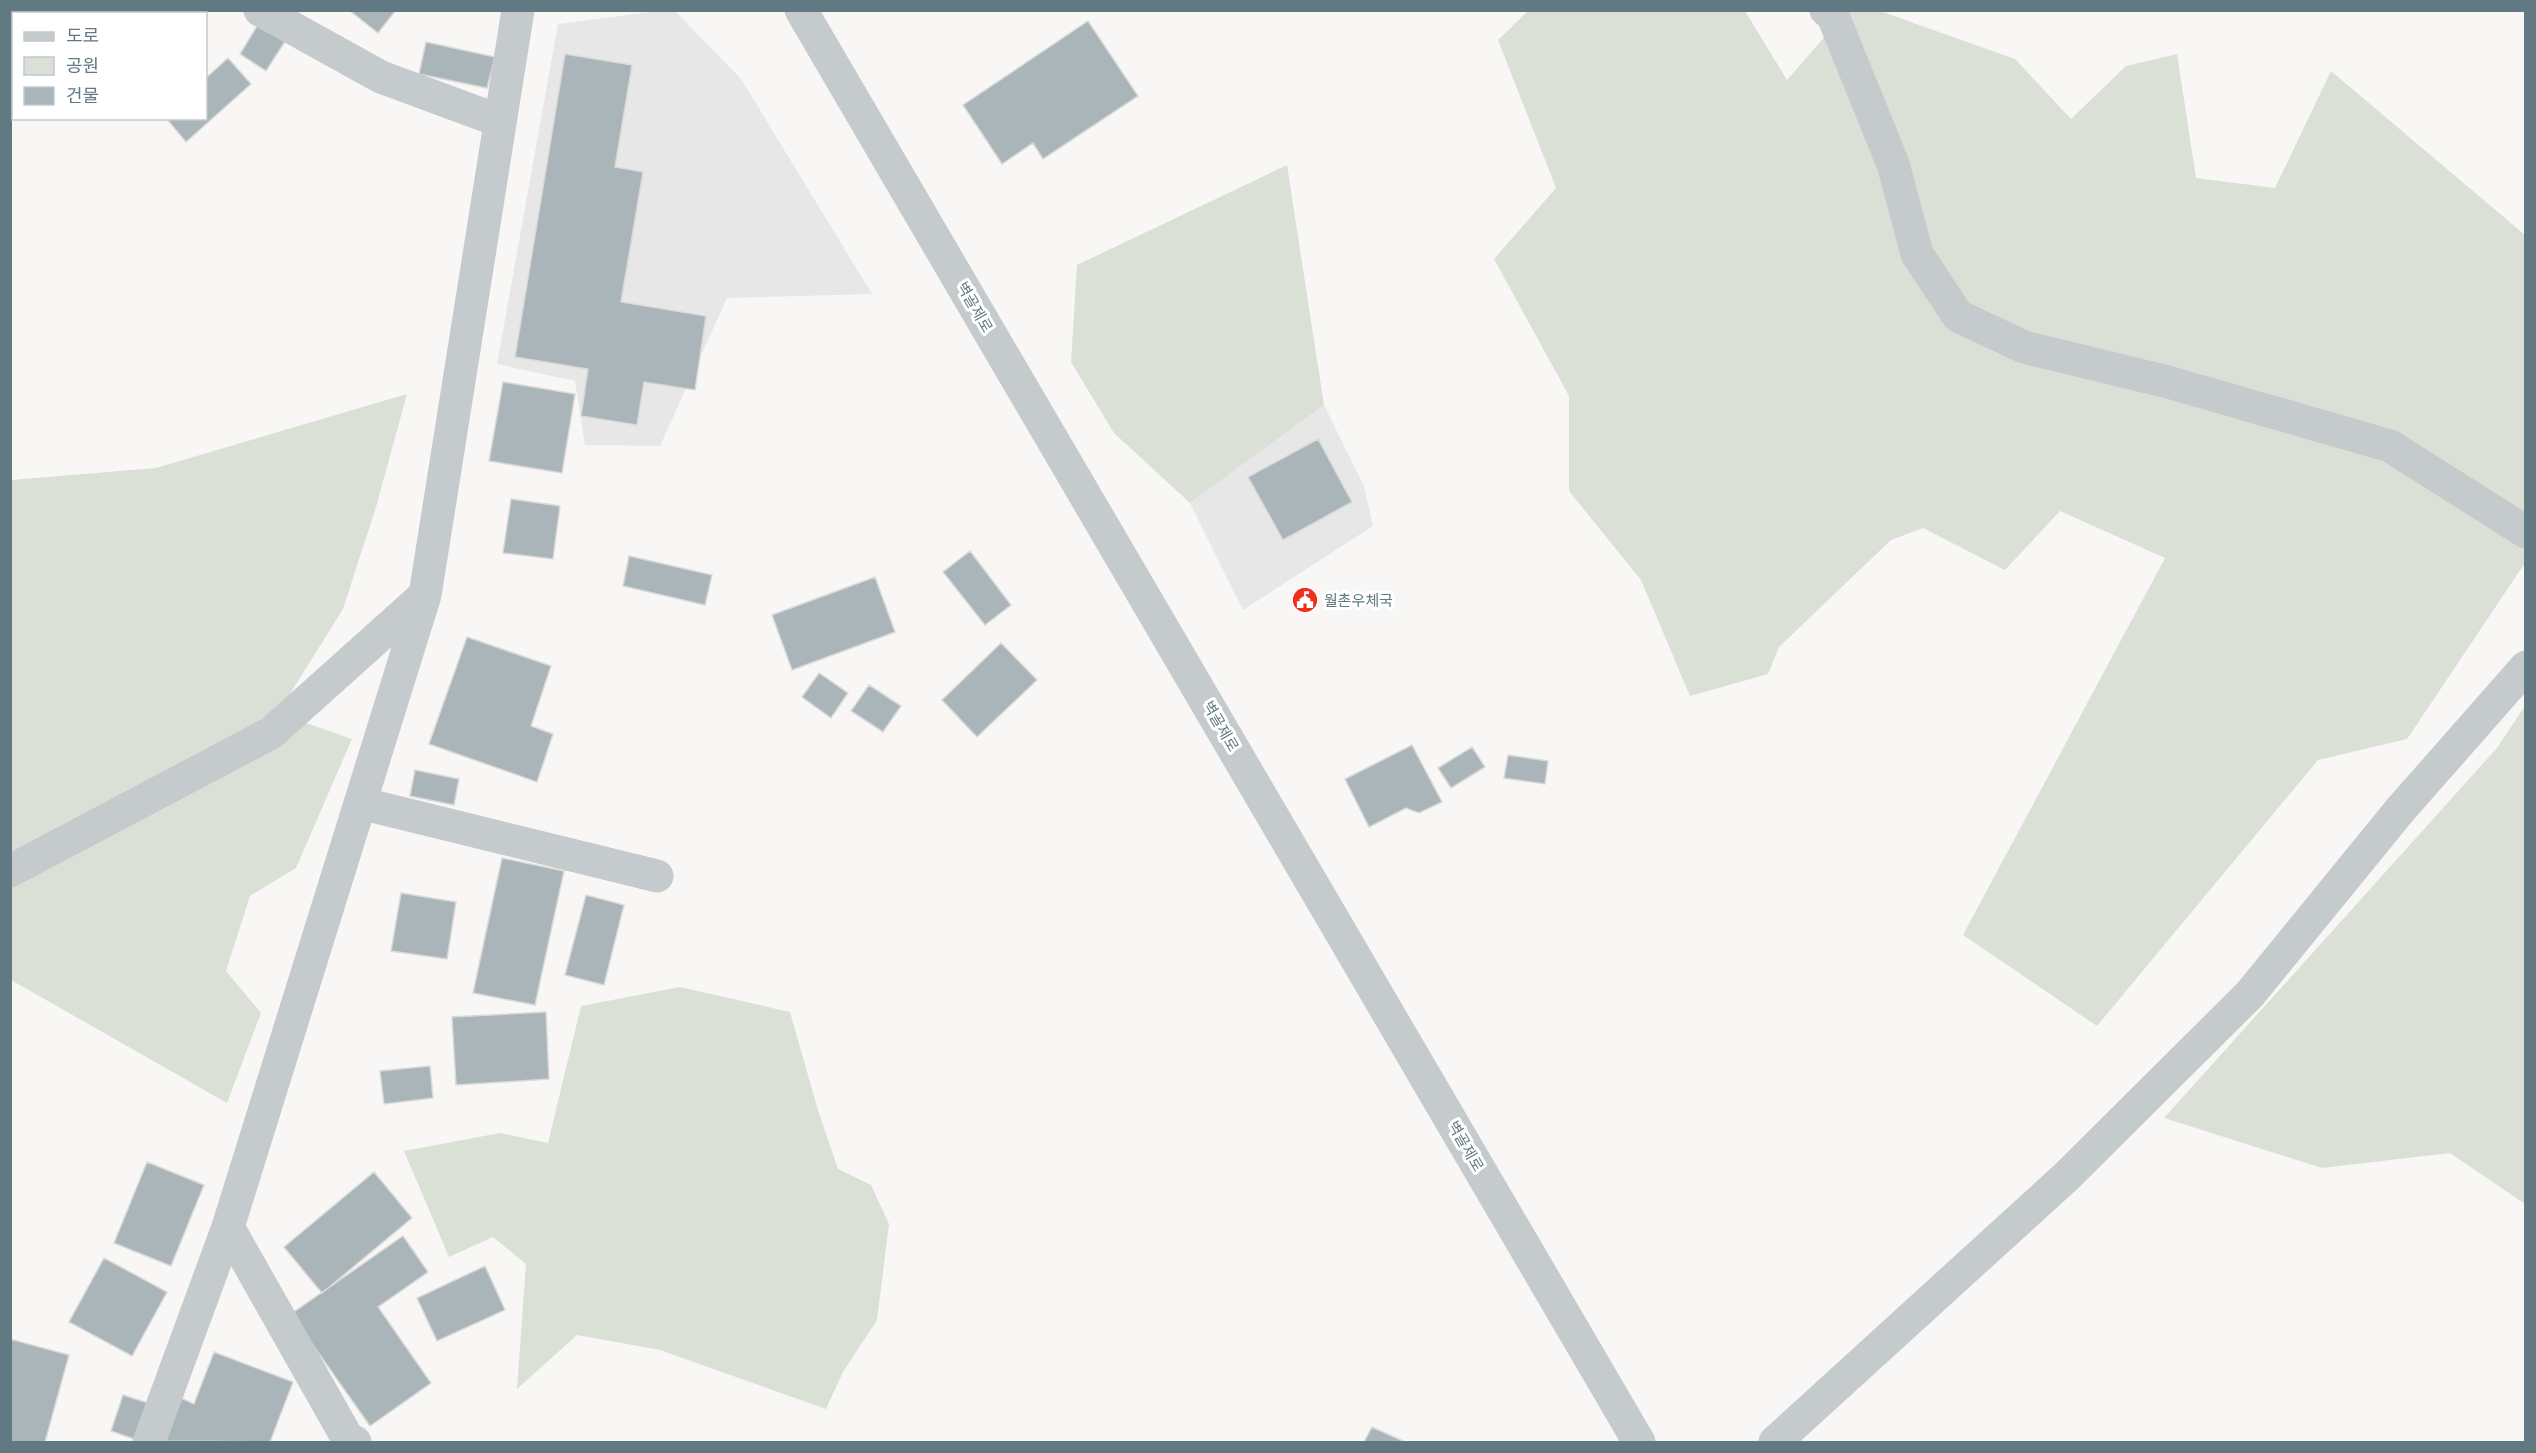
<svg xmlns="http://www.w3.org/2000/svg" width="2536" height="1453" font-family="Arial,'Noto Sans KR',sans-serif">
  <rect width="100%" height="100%" fill="#f8f7f5"/>
  <path fill="#e6e7e6" d="M659,11H675L741,79L872,294L727,298L660,446L585,445L575,381L497,364L558,24Z
    M1324,405L1364,486L1373,526L1243,610L1190,503Z"/>
  <path fill="#dae0d5" d="M1528,11H1745L1787,80L1847,11H1880L2015,59L2071,119L2126,66L2177,54L2196,178L2275,188L2331,71L2525,235V563L2407,739L2318,760L2097,1026L1963,935L2165,558L2060,511L2005,570L1923,528L1891,540L1779,647L1768,674L1690,696L1641,580L1569,491V396L1494,259L1556,188L1498,40Z
    M1287,165L1324,405L1190,503L1114,433L1071,362L1077,265Z
    M407,394L376,507L343,609L278,713L352,739L296,868L250,896L226,971L261,1013L227,1103L11,980V480L156,468Z
    M2525,706V1204L2450,1153L2322,1168L2164,1118L2497,748Z
    M680,987L790,1012L818,1110L838,1169L871,1185L889,1224L877,1320L843,1372L826,1409L660,1350L577,1335L517,1389L526,1264L493,1237L449,1257L404,1151L500,1133L548,1143L581,1006Z"/>
  <path fill="#a9b5b9" stroke="#dad9d7" stroke-width="1.5" d="M84,10H195V14H85Z
    M349,10H396L378,33Z
    M1088,21L1138,96L1043,159L1033,143L1002,164L963,105Z
    M259,23L286,40L266,71L240,54Z
    M426,42L495,57L487,88L419,74Z
    M565,54L632,65L615,167L643,172L621,302L706,316L695,390L644,382L637,425L581,416L588,369L515,357Z
    M228,58L251,84L186,142L166,118H206V78Z
    M503,382L575,394L562,473L489,461Z
    M1318,439L1352,502L1283,540L1248,477Z
    M511,499L560,506L553,559L503,553Z
    M970,551L1011,605L985,625L943,572Z
    M629,556L712,575L705,605L623,586Z
    M875,577L895,632L792,670L772,615Z
    M467,637L551,666L531,726L553,734L537,782L429,744Z
    M1001,643L1037,680L977,737L942,700Z
    M819,673L848,693L831,718L802,697Z
    M869,685L901,706L883,732L851,711Z
    M1412,745L1442,802L1419,813L1406,808L1369,827L1345,779Z
    M1472,747L1485,767L1451,788L1438,768Z
    M1508,755L1548,761L1545,784L1504,778Z
    M415,770L459,779L454,805L410,796Z
    M502,858L564,871L535,1005L473,993Z
    M401,893L456,902L447,959L391,951Z
    M586,895L624,905L604,985L565,975Z
    M546,1012L549,1079L456,1085L452,1017Z
    M430,1066L433,1098L384,1104L380,1071Z
    M147,1162L204,1185L171,1266L114,1243Z
    M374,1172L412,1218L322,1293L284,1247Z
    M403,1236L428,1272L378,1307L431,1383L370,1426L291,1314Z
    M104,1258L167,1292L132,1356L69,1322Z
    M485,1266L505,1310L437,1341L417,1298Z
    M10,1339L69,1355L45,1442H10Z
    M214,1352L293,1382L270,1442L164,1441L181,1398L194,1404Z
    M123,1395L148,1403L137,1440L111,1431Z
    M1372,1427L1405,1442H1364Z"/>
  <g fill="none" stroke-linecap="round" stroke-linejoin="round">
    <path stroke="#c5cacd" stroke-width="33" d="M260,10L381,77L500,121
      M801,10L1639,1442
      M1826,10L1833,16L1893,164L1917,254L1958,316L2024,347L2168,382L2390,446L2526,532
      M360,803L657,876
      M10,871L271,733L425,595L518,10
      M228,1227L348,1439L355,1442
      M149,1442L228,1227L425,595
      M1775,1442L2067,1176L2250,994L2400,810L2526,667"/>
  </g>
  <defs>
    <g id="civic-disc" transform="scale(1.35)"><circle r="9.5" fill="#f02e1d" stroke="#fff"/><path d="M-.6-6.5H3V-4.5H.6V-3L4-1V1h2V6H-6V1h2V-1L-.6-3ZM-1.2 2.5V6h2.4V2.5Z" fill="#fff"/></g>
  </defs>
  <g fill-rule="evenodd">
    <use href="#civic-disc" x="1305" y="600"/>
  </g>
  <g text-anchor="middle" dominant-baseline="central" stroke-width="6" stroke-linejoin="round" paint-order="stroke">
    <g font-size="15" fill="#617982" stroke="#fff">
      <text transform="translate(975 307) rotate(60)">벽골제로</text>
      <text transform="translate(1221 726) rotate(60)">벽골제로</text>
      <text transform="translate(1466 1146) rotate(60)">벽골제로</text>
    </g>
    <g font-size="15" fill="#617982" stroke="#fff" text-anchor="start">
      <text x="1324" y="600">월촌우체국</text>
    </g>
  </g>
  <rect width="2536" height="1453" fill="none" stroke="#617982" stroke-width="24"/>
  <rect x="12" y="12" width="195" height="108" fill="#ffffff" stroke="#c0c9cd" stroke-width="1.5"/>
  <rect x="24" y="32" width="30" height="9" fill="#c5cacd" stroke="#c0c9cd" stroke-width="1.5"/>
  <text x="66" y="42" font-size="18" fill="#617982">도로</text>
  <rect x="24" y="57" width="30" height="18" fill="#dae0d5" stroke="#c0c9cd" stroke-width="1.5"/>
  <text x="66" y="72" font-size="18" fill="#617982">공원</text>
  <rect x="24" y="87" width="30" height="18" fill="#a9b5b9" stroke="#c0c9cd" stroke-width="1.5"/>
  <text x="66" y="102" font-size="18" fill="#617982">건물</text>
</svg>
